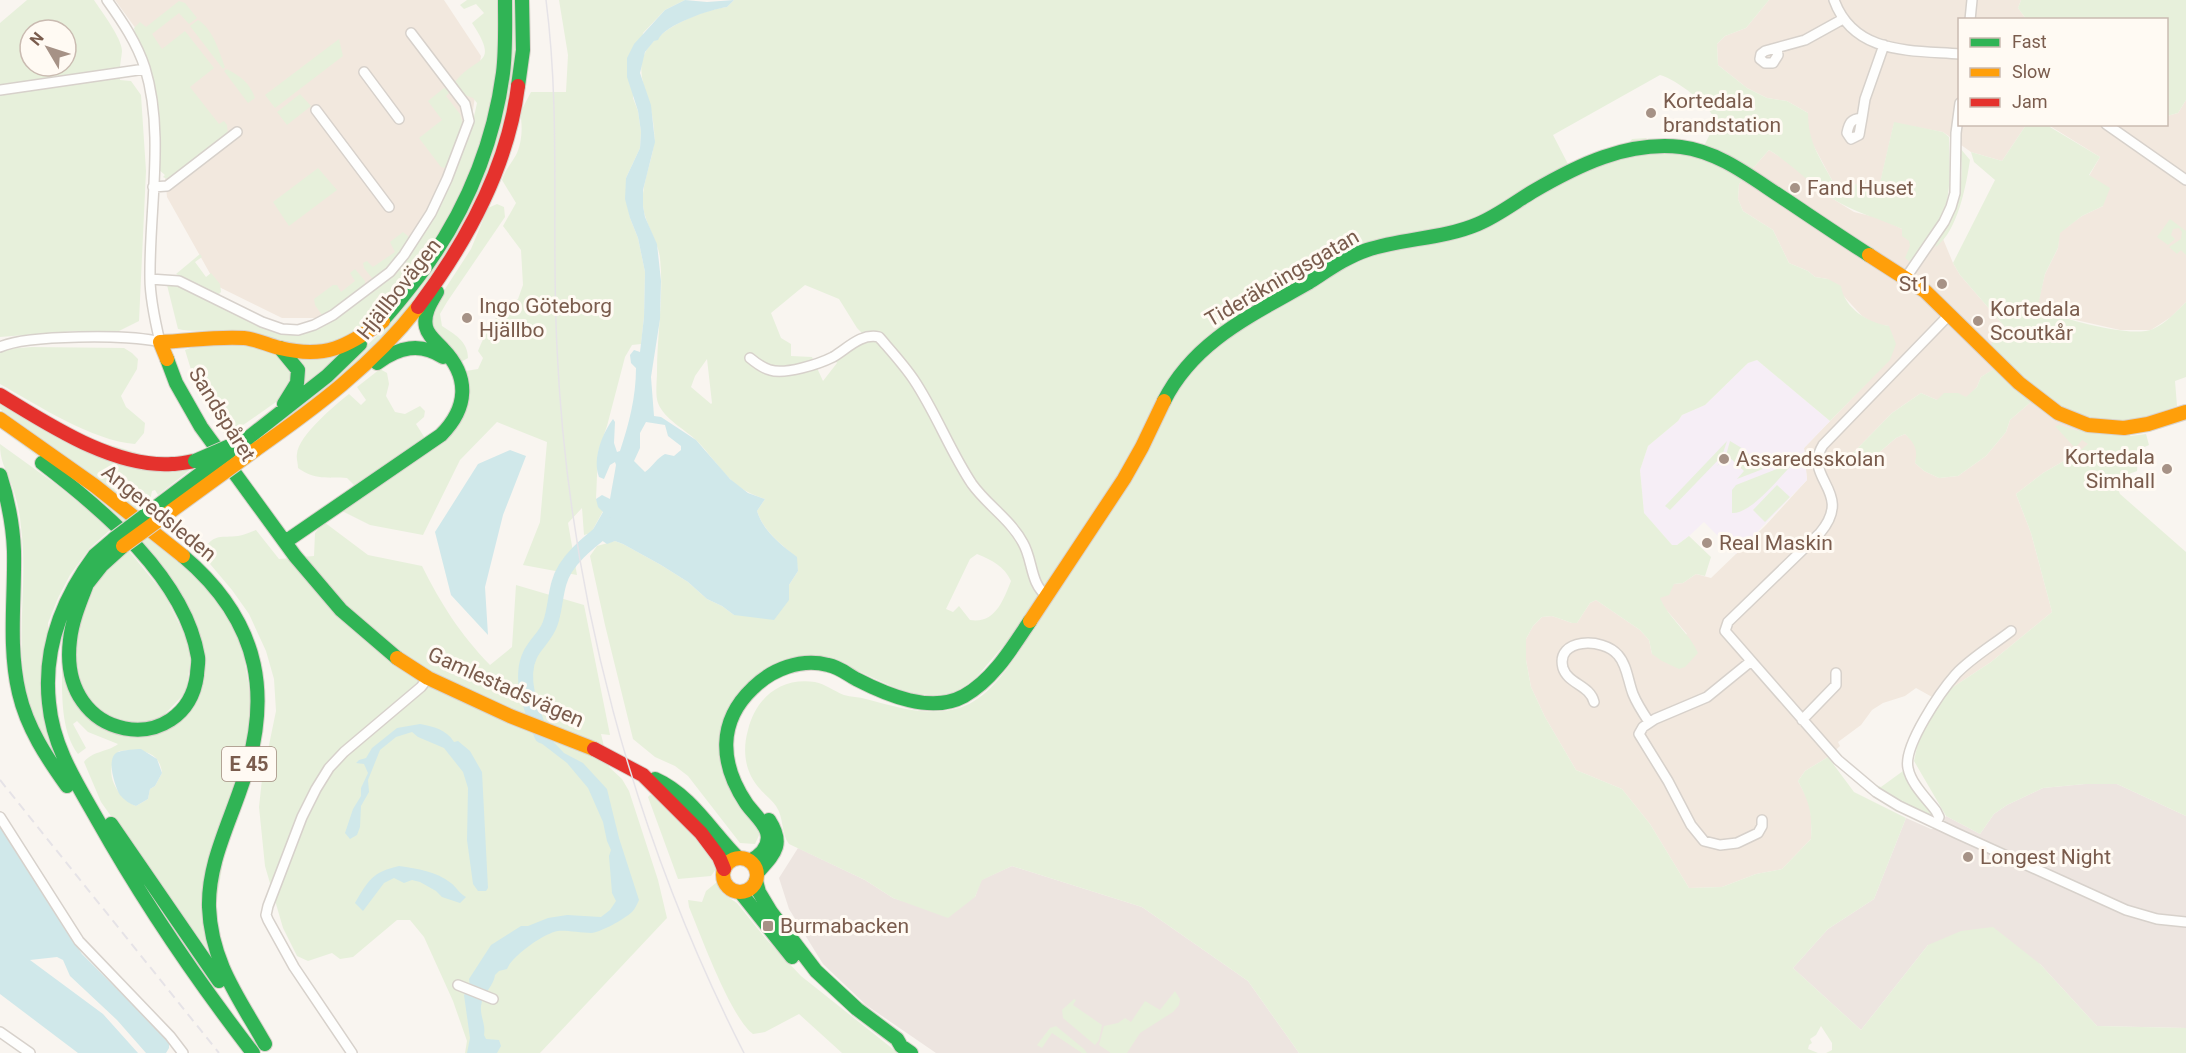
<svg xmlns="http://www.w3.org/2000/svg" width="2186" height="1053" font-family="Roboto,sans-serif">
  <rect width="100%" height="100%" fill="#f9f5f0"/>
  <path fill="#f2e8de" d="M115,0H444L481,56L473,110L429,215L396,264L320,318H282L217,286L167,197L155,72L147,44Z
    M1769,0H2021L2018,8L2026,19L1960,20V124L2026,125L2002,161L1971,152L1943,132L1894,123L1879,188L1833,182L1811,141L1808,132V113L1787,101L1767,98L1747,88L1718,65L1717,44L1725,36L1746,28Z
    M2186,100V302L2171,317L2151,330H2120L2036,311L2045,274L2058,248L2059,233L2082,216L2103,206L2089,176L2100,157L2050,126L2051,125L2166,124L2167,116L2178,113Z
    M1769,150L1785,160L1830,197L1854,212L1879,218L1902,229L1936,222L1953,263L1960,275L2005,327L1999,339L1992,340L2004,363L1981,377L1977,387L1966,398L1937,400L1921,393L1892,413L1850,456L1868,462L1896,438L1905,434L1915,443L1918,452L1915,463L1924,471L1939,478L1958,476L1986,456L2006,432L2010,420L2039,395L2083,418L2089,444L2076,454L2043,473L2016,494L2031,533L2052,612L1991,662L1950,689L1941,702L1916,688L1905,696L1883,703L1872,710L1861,725L1838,742L1840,746L1828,757L1805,771L1798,781L1809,802L1811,816V839L1782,869L1756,874L1722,887L1689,888L1650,824L1622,789L1576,770L1545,717L1531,687L1526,660V639L1533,626L1542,617L1552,616L1572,623H1577L1590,603L1596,600L1640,630L1649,640L1652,654L1687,634L1663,606L1659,598L1674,584L1683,583L1696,574L1711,578L1765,526L1807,480L1804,448L1866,384L1889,326L1875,324L1862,316L1828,279L1815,277L1808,271L1789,263L1773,230L1743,211L1738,199L1739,184Z"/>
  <path fill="#ede5e0" d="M2085,784H2117L2186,816V1028L2097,1026L2040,964L1928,945L1861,1030L1793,968L1828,929L1874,899L1906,818L1931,829H1937L1946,816L1980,834L1994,814L2007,805L2043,788Z
    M798,848L865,880L893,898L909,903L975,897L981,880L1012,866L1142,907L1248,981L1299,1053H936L866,1005L823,964L789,909L779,878Z"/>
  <path fill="#f6eef6" d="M1757,360L1830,421L1804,448L1807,480L1736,554L1704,522L1689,536L1677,545H1672L1644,513L1640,470L1648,446L1678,421L1682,415L1705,405L1748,363Z"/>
  <path fill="#e7f0db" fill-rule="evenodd" d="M27,0H94C101,11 122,38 122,51C121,62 119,67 120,80L131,81L141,95L146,171L139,321L115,333L76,331L0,337V23ZM30,30H66V66H30Z
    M467,0H497C505,78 482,160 442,227C430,248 413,266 398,285C382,305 364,333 339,342C300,356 271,336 232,331C214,329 196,333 178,329L167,285L176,284C193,292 210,300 226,309C256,324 285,341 319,329C337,317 371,295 385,280C428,235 465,163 477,103L473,98L465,95L455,82C475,55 501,67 472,23L484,13L476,4L464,9L460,5Z
    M510,0H517C517,32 517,64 511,96C494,192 437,288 367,355C334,387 297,413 260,440L258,438L338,373L379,334L406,303L445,249L480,179Z
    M559,0H685L665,10L643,33L633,98L638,111L641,132L640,148L626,178L630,218L638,238L645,272L644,317L641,344L632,345L625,357L607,426L598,452L596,499L603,511L591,533L584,535L582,508L568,523L577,575L523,565L540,522L547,442L497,422L460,460L423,535L370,525L342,511L365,496L347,478C328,477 314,480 298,468C298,463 296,458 297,454C298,436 335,405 349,394L361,405L366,400L357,387L380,369L387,373L389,384L386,396L395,412L405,414L420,406L425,411L424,417L416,424L428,443L448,429L468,390L466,371L478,369L483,358L478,351C486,331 498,309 518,299L523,285L521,250L503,226L516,203L502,180C505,170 511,164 516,155C522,143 523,126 520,113L531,92H566L568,55Z
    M734,0H1769L1746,28L1725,36L1717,44L1718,65L1747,88L1767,98L1787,101L1808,113C1808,143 1820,157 1833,182L1879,187L1894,122L1943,132L1949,137C1949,158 1952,186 1945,207C1938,226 1922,244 1910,262L1905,258L1910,246L1909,241L1902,236V229C1879,218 1855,213 1833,199C1810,184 1792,164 1769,150L1739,184L1738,199L1743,211L1773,230L1789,263L1808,271L1815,277L1828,279L1841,286C1844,308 1868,323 1889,326L1896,344L1890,360L1830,421L1757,360L1748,363L1705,405L1682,415L1678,421L1648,446L1640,470L1644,513L1672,545H1677L1689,536L1711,557L1705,576L1696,574L1683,583L1674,584L1669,595L1660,598C1669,619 1689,632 1698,653L1685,667L1679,669L1662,661L1652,654L1649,640L1640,630L1596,600L1590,603L1577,623H1572L1552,616L1542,617L1533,626L1526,639V660L1531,687L1545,717L1576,770L1622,789L1650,824L1689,888L1722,887L1756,874L1782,869L1811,839C1812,812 1810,804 1798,781L1805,771L1828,757L1854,792L1906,818L1874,899L1828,929L1793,968L1861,1030L1928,945L1961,931L1993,927L2040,964L2097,1026L2186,1028V1053H1826L1832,1050V1043L1821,1026L1816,1035L1810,1039L1812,1043L1809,1045L1808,1049L1818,1053H1299L1248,981L1142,907L1012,866L982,880L975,897L948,918L893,898L865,880L789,844C781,834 784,817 776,806C772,800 765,795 760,789C745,773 742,751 748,730C756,698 780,677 815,682C825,684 834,691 844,695C851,697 859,697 866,699C896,707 924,716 955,709C986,702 1006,670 1024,645L1009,639L975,679L954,693L941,696L916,694L898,689L840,663L799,657L771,666L757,676L743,690L724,773L737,802L761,831L755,844L740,843L688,776L675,766L655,757L633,739L605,625L590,556L597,546L615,541L623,544L661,565L688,582L707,599L722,606L734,615L789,600V585L798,571L796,557C780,543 764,532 757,511L765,499C752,495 740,489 730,479C718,467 709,453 697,441C686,430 664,419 658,403C655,395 657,380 657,372C657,334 664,296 660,258C658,240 645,225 643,206C641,185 651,165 654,144C655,137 654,129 653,121C651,99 635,77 644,55C655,30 700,10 727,7ZM1660,75C1676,79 1711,106 1716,122L1703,148L1650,141L1646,138L1632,139L1630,142L1569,166L1553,135ZM805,285L839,299L857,328L864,335L835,357L837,363L823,381L812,357L791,356V344L781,338L771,313ZM707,359L712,403L711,404L691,387L695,376ZM977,554C992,560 1004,566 1011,581C1003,601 995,624 970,620L959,606L953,612L946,609L970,559Z
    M2021,0H2186V100L2178,113L2167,116L2166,20L2026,19L2018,8Z
    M179,1L185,3L197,18L189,24L179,13L152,34L162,49L185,31L214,68L190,87L219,124L224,121L227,125L228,135L167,179L163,177L165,175L158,169L159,142L134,28L140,22L146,27Z
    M198,20C213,29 219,51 225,67L223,69L190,26Z
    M339,39L343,56L275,108L265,95Z
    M227,69C240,76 250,83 255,98L248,103L224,71Z
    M444,88L451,91L446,96L460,114L463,125L445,168L441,167L419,138L442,120L428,101Z
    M300,94L311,106L287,125L277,112Z
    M2051,124L2050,127L2100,157L2089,175L2110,188L2103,206L2082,216L2060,233L2058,248L2045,274L2037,310C2062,317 2129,339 2153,329C2166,323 2176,312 2186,302V377L2175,381L2177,406L2131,422L2130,436L2146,434L2149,445L2138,450L2128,452V454L2138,453L2137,471L2126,475L2128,483L2118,474L2114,480L2120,494L2186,552V816L2117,784H2085L2043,788L2007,805L1994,814L1980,834L1946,816L1914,761L1917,747L1927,721L1950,689L1991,662L2052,612L2031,533L2016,494L2043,473L2076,454L2088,444L2082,440L2075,448L2055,426L2060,425L2078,431L2083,418L2053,405L2039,395L2010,420L2006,432L1986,456L1958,476L1939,478L1924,471L1915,463C1918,449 1915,444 1905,434L1896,438L1868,462L1850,456L1892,413L1921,393L1937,400L1944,393H1958L1966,397L1977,387L1981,377L2003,363L1992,349V340L1999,339L2005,327L1960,275L1953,263L1995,180L1974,162L1971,152L2002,161L2026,125Z
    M1960,148L1970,160C1966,186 1958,230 1936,247L1935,244C1958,212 1965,188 1960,148Z
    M318,168L337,190L289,226L273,202Z
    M497,204L504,207L505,217L447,302L440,314L442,326C454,334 468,341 468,358L461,362L431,328L434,306L471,249L488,208Z
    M2170,219L2186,231V255L2181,250L2177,254L2169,247L2181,239L2182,232L2179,228L2173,229L2171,235L2175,239L2168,245L2157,237Z
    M403,232L409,237V242L390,267L375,278H372L364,268L363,263L367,261L373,267L395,252L390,242Z
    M200,254L202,257L195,262L206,277L211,273L220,284L221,292L218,295L176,274Z
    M355,269L365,281V287L330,313L322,315L315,305L314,299L333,285H337L341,292L355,281L350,273Z
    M201,344C220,344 269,344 283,358C287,362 290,369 293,374L289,391L276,402L226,437L196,386L185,350Z
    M32,347L124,348L132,353L138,359L137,369L121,396L126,407L145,423L144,433L135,444C93,441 37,405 0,384V353L6,349Z
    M293,354L339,355L302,387Z
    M0,400L44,425L191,469L158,495L155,490L152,491L150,501L138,510L0,409Z
    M0,429L169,551L220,603L242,645L253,712L237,781L208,950L159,884L101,802L84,762C92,751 108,752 118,744L88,732L77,721L73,724L86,748L78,754C61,732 62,696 62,669L96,725L179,721L199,636L73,483ZM133,750C148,751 160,755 162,773L155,786L150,789L148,799L136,806C121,799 108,782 112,765C113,760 117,755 119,751Z
    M1727,441L1722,456L1670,510L1665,506Z
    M1730,441L1745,450L1763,469L1737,479L1744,471L1728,456L1717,466L1726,455Z
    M0,444L57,485L111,529L90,548L70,575L58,598L48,623L53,750C48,742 41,735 38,727C8,660 30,596 21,527C20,512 16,497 11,483C5,467 0,461 0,444Z
    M1787,465L1790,467C1777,480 1751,514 1732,513V490L1736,485Z
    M1777,485L1790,497L1765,522L1753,510Z
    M324,522L368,555L422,566C441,604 460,634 490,665L512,647L516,585L584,605L610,735L601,734L609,767L622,779L629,791L658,880L667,918L540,1053H465L467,1041L453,1001L424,937L410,920H397L353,957L340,959L332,953L308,961L297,956L283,928L265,866L259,807L262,779L276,711L274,679L266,651L249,614L232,590L205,558L204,549C215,533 221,538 238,536C244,535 250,532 256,530L279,559L314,556L315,533Z
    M131,549L161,587L192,650L186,692L162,717L133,724L101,713L83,690L74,652L75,637L94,588L108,569Z
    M1903,768L1933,814L1932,818L1883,794L1874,784L1881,787L1903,771Z
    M650,795L655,796L699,840L716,865V869L711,876L678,879L648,797Z
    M717,882L722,893L737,903L766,939L801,976L898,1053H842L799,1014L765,1032L753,1034C731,1018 701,936 689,907L688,900L702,902L706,891Z
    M1175,991L1180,999L1179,1005L1173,1012L1140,1033L1127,1053H1111L1099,1045L1104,1026L1118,1023L1125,1018L1131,1022L1145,1001L1160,1010Z
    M1074,999L1076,1000L1073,1005L1102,1025L1099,1040L1095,1045L1063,1018L1062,1010Z
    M1056,1026L1084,1049L1087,1053H1082L1052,1033L1042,1048L1037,1045L1050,1028Z"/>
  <path fill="#d0e8ea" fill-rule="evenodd" d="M685,0L707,2L734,0L727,7C711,9 664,25 658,40L654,41L645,52L640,73L651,105L655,142L643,190V206L645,217L657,244L661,281L660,319L651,377L654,416L661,417L696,440L730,479L748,493L765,499L757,511C764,532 780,544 797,557L798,571L789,585V600L774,620L734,615L722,606L707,599L688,582L661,565L623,544L615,541L607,544L591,533L603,512L598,507L596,499L602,495L610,499C612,487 614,477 616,465L615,462L610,465L604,479L599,477C592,459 602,434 613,419L615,422L614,443L617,452L620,451C629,424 636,397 636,368L631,363L630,355L634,350L640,352L644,317L645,272L638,238L630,218L625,199L626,178L640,148L641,132L638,111L627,77V58L634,44L665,10ZM646,422L665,425L668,436L681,446V450L674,456L665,454C657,458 653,466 645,472L634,461L640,448V433Z
    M510,450L526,456L503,515L485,587L488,635L451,595L435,532L478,464Z
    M420,724C434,727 446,729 454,742L458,741L470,751L482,772L488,888L486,891H478L473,884L467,840L468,788L463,772L444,748L418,737L412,732L396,737L380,750L368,780L369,792L361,806L360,827L357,835L350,839L345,833L353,809L361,796V788L368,773L364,764L356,763L359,760L366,758L372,748L397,728Z
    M536,734L547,735L564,753L583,763L607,789L619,838L639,900C637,904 635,909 632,912C623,920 601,932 591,933C581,933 565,930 558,931C544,933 512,956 507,969L499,971L495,975C494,986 482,994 481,1006C480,1016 486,1025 484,1035L486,1039L499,1040L501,1046L497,1053H467L470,1038L464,995L470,987L469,979L491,945L521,926H528L548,918L567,915L601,917L610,910L616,901L612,893L609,856L611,850L607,841L603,822L588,788L567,763L541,743Z
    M141,749L157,759L162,773L155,786L150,789L148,799L136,806C130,804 124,800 120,795C115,787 105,757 118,752C124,750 135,749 141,749Z
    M0,825L82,954L169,1041V1048L166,1053H146L117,1020L70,976L63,960L57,957L30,960L103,1014L138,1053H78L0,994Z
    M399,866C418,869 436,871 451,883C457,888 459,893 466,897L460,903L442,897L436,891L420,882L412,880L404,883L394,878L384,883L363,911L355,903C368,881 372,872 399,866Z"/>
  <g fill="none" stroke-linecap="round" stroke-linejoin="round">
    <path stroke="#d0e8ea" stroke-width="15" d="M542,736C533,713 518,680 530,655C535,644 546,636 550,624C555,611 555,596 559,583C565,559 593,539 611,525"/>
    <g stroke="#d7d1cb" stroke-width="12">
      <path id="street" d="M1834,0C1854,55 1911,50 1960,54
        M1970,20L1972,0
        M1777,48L1778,55L1773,63H1765L1760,59L1761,54L1765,51L1805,40L1843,19
        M364,72L399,119
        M0,90L145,69
        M316,110L389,207
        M1862,118L1859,135L1851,139L1847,133C1849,123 1851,119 1862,118L1865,99L1884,45
        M2106,124L2186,180
        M153,187L167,186L237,132
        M150,279L179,281L262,322L282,329L298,330L314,325L333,315L390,272L404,255L431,213L447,179L469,121L465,104L411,33
        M1905,279L1944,222L1951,207L1955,193L1956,133L1960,103
        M1949,315L1823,445C1802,479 1855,491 1820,533L1728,622L1725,631L1838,760L1876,792L1899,806L1956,833L2126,910L2157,919L2186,922
        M0,347C26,335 131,334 160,342C155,321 150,299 150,278C149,210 165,133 145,68C137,43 122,21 107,0
        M750,358C756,363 762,368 770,370C785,375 819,364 833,357C848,348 861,333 879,337C891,351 904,365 914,380C936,413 950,451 972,484C987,505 1011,520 1023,543C1033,560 1030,584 1047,596
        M1750,662L1707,697L1655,719L1643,727L1639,734L1668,781L1691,825L1704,841L1720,845L1737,843L1758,833L1762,826V820
        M1594,702C1590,685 1568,684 1563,668C1555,638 1603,637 1618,655C1627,665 1628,681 1633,694C1637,704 1643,713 1649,722
        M1802,720L1836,685V673
        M0,817L79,941L170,1036L183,1053
        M1936,823L1939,817L1936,811C1927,799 1911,784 1908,768C1903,746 1941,691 1956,674C1971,658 1993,645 2011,631
        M458,985L493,999
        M0,1032L30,1053
        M352,1053L294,967L268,920L266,915L268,906L302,817L316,789L329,768L344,752L421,687L428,678"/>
    </g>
    <g stroke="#d9d2cb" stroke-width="16">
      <path id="fast" d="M518,86L523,50L522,0
        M377,326C392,311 405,294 418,277C463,217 493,148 503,73C506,49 505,24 505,0
        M280,348L298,370L297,383L284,404
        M167,359L176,383L201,427L295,556L341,610L397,658
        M377,363C399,347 420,342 443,357
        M1164,401C1194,341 1252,315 1308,283C1327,271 1346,257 1367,250C1403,238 1443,239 1478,224C1497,216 1514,203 1532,192C1578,165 1627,141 1681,147C1721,152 1753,179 1786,200C1813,218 1841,237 1869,255
        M248,438L327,376L360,344
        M42,463C102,509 185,578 198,657C199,663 197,669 197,675C186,759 57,745 70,640C72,621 80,602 87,584
        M0,475C8,500 13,525 14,551C15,599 8,646 19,693C27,728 47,758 67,786
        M285,542L441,435C468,408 470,377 443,349C437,342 428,336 426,327C423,314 431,302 437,292
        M95,555L115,538
        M95,555C63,598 43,648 49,703C53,747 76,782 97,819C143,901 196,979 253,1053
        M183,556C262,623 274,699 239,793C226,830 208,867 209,907C211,962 239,998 265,1044
        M87,584L102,565L123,546
        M655,779C691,795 711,831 738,858
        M111,824L219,981
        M750,861C761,855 771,846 767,832C764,822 752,812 746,803C720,764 717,722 753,688C772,669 801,658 828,665C839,667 847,674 856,679C887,695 931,714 964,696C993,680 1012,648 1030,621
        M757,873C774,854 785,845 769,820
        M756,881L759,892L771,912L816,971L857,1009L897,1039L901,1046L911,1053
        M741,893L792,957"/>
    </g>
    <g stroke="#d9d2cb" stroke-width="16">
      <path id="slow" d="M1869,255L1925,291L2019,383L2058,413L2088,425L2124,428L2148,424L2186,412
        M167,359L160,342C188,341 216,336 244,338C256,339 268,345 280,348C325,359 347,347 383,321
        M0,419L95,486L183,556
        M255,450C315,408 373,365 418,307
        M1030,621L1124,479L1142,447L1164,401
        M397,658L428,678L510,716L594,749
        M723 875a17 17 0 1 1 34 0a17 17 0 1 1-34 0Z"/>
    </g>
    <g stroke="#d9d2cb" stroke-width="16">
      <path id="jam" d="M418,307C466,243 508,167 518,86
        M0,395C48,424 113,468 172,464C179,464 187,462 195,461
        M594,749L643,775L701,833L719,857L724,869"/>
    </g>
    <use href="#street" stroke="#fefefd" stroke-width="9"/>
    <use href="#fast" stroke="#30b455" stroke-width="14"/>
    <use href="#slow" stroke="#ff9f0a" stroke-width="14"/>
    <use href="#jam" stroke="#e5322d" stroke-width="14"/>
    <path stroke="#e6e3e7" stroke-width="1.5" d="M546,0C561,115 551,232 557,348C568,593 633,835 744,1053"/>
    <path stroke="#e6e3e7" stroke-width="2" stroke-dasharray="9 6" stroke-linecap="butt" d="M0,780L219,1053"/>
    <g stroke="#d9d2cb" stroke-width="16" stroke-linecap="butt">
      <path id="fast-bridge" d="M195,461L248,438
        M115,538L229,452"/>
    </g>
    <g stroke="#d9d2cb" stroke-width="16" stroke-linecap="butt">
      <path id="slow-bridge" d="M123,546L255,450"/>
    </g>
    <use href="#fast-bridge" stroke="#30b455" stroke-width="14"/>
    <use href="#slow-bridge" stroke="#ff9f0a" stroke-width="14"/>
  </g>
  <g fill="#a69286" stroke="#fffaf3" stroke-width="2">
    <circle cx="1651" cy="113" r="6"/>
    <circle cx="1795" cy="188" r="6"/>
    <circle cx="1942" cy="284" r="6"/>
    <circle cx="467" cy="318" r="6"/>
    <circle cx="1978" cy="321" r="6"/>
    <circle cx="1724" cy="459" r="6"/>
    <circle cx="2167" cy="469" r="6"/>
    <circle cx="1707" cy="543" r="6"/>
    <circle cx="1968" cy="857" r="6"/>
    <rect x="762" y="920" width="12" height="12" rx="3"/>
  </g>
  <g text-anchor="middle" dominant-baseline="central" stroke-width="6" stroke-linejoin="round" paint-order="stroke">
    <rect fill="#fffaf3" stroke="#a28b7f" stroke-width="1.5" x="222" y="747" width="54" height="34" rx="4.5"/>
    <g font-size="20" font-weight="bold" fill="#7a5c4d">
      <text x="249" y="764">E 45</text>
    </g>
    <g font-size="21" fill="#7a5c4d" stroke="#fffaf3" text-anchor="start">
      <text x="1663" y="101">Kortedala<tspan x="1663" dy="24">brandstation</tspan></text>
      <text x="1807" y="188">Fand Huset</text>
      <text x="1930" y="284" text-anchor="end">St1</text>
      <text x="479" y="306">Ingo Göteborg<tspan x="479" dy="24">Hjällbo</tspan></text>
      <text x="1990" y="309">Kortedala<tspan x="1990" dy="24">Scoutkår</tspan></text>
      <text x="2155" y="457" text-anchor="end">Kortedala<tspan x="2155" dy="24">Simhall</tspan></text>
      <text x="1736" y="459">Assaredsskolan</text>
      <text x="1719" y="543">Real Maskin</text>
      <text x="1980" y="857">Longest Night</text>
      <text x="780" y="926">Burmabacken</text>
    </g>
    <g font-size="21" fill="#7a5c4d" stroke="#fffaf3">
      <text transform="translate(1282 278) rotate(-30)">Tideräkningsgatan</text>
      <text transform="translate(399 289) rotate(-52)">Hjällbovägen</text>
      <text transform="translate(222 414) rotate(58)">Sandspåret</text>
      <text transform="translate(159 513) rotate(39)">Angeredsleden</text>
      <text transform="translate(506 687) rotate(24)">Gamlestadsvägen</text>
    </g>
  </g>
  <rect x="1958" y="18" width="210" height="108" fill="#fffaf3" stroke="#cabbb1" stroke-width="1.5"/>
  <rect x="1970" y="38" width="30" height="9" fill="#30b455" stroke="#cabbb1" stroke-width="1.5"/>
  <text x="2012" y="48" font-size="18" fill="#7a5c4d">Fast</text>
  <rect x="1970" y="68" width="30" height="9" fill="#ff9f0a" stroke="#cabbb1" stroke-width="1.5"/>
  <text x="2012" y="78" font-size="18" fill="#7a5c4d">Slow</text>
  <rect x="1970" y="98" width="30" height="9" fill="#e5322d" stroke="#cabbb1" stroke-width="1.5"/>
  <text x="2012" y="108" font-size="18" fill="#7a5c4d">Jam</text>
  <g transform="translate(48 48) rotate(309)"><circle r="28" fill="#fffaf3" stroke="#cabbb1" stroke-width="1.5"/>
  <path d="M0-4.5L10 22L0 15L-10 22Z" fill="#a69286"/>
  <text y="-9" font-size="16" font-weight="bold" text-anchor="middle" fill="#7a5c4d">N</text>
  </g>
</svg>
